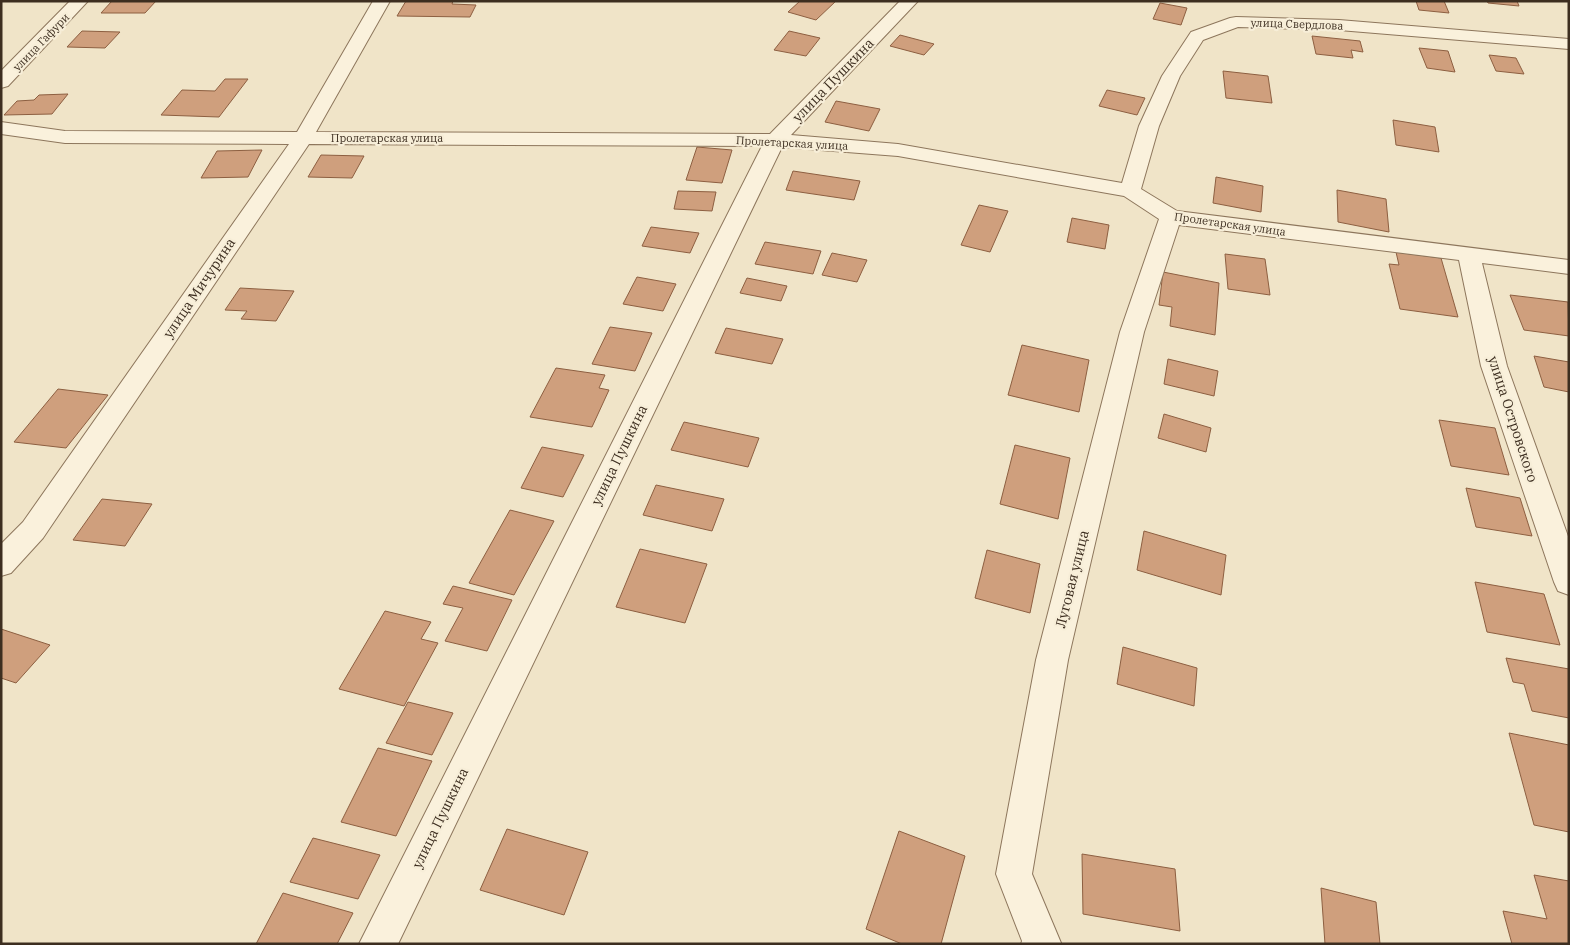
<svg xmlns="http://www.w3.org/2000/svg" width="1570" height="945" font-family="'IBM Plex Serif',serif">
  <rect width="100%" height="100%" fill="#f0e4c8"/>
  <path fill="#cf9f7d" stroke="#8d5f41" d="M112,1H156L145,13H101Z
    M406,1H453L452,4L476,5L470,17L397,16Z
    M800,1H836L816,20L788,12Z
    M1416,1H1444L1449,13L1419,10Z
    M1487,1H1517L1519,6L1488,3Z
    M1160,3L1187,8L1181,25L1153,19Z
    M82,31L120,32L105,48L67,47Z
    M789,31L820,38L806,56L774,50Z
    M900,35L934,44L924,55L890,46Z
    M1312,36L1360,41L1363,52L1351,50L1353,58L1316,54Z
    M1419,48L1448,51L1455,72L1427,68Z
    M1489,55L1516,58L1524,74L1496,71Z
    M1223,71L1268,76L1272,103L1226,98Z
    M225,79H248L219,117L161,115L182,90L215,91Z
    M1107,90L1145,98L1137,115L1099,106Z
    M68,94L52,114L4,115L17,101L34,100L39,95Z
    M836,101L880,109L869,131L825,122Z
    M1393,120L1435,127L1439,152L1396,145Z
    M697,147L732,150L722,183L686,180Z
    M262,150L248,177L201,178L217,151Z
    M321,155L364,156L352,178L308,177Z
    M793,171L860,181L854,200L786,190Z
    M1216,177L1263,186L1261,212L1213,203Z
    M1337,190L1386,199L1389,232L1338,222Z
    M678,191L716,192L712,211L674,209Z
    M979,205L1008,211L990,252L961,245Z
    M1072,218L1109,225L1105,249L1067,242Z
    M651,227L699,233L690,253L642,246Z
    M765,242L821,251L813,274L755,264Z
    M1396,252L1441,258L1458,317L1400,309L1389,264L1399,265Z
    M832,253L867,260L857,282L822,275Z
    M1225,254L1265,259L1270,295L1228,289Z
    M1163,272L1219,283L1215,335L1170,326L1172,307L1159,305Z
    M637,277L676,284L663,311L623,304Z
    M747,278L787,286L781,301L740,293Z
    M240,288L294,291L276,321L241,319L247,311L225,310Z
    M1510,295L1568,302L1569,336L1524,330Z
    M610,327L652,333L635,371L592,364Z
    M726,328L783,339L772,364L715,353Z
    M1022,345L1089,360L1079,412L1008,395Z
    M1534,356L1569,362V392L1544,387Z
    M1168,359L1218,371L1214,396L1164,384Z
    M556,368L605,375L599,388L609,390L592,427L530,417Z
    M58,389L108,395L66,448L14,442Z
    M1164,414L1211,428L1206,452L1158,438Z
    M1439,420L1495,428L1509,475L1451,466Z
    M684,422L759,438L748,467L671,450Z
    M1015,445L1070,458L1058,519L1000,504Z
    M542,447L584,455L563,497L521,488Z
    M656,485L724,499L712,531L643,515Z
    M1466,488L1520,498L1532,536L1476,527Z
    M102,499L152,504L125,546L73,540Z
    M510,510L554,521L514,595L469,583Z
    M1144,531L1226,555L1221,595L1137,570Z
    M640,549L707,564L685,623L616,607Z
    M987,550L1040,564L1030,613L975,598Z
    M1475,582L1544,594L1560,645L1487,632Z
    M453,586L512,600L487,651L445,641L463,608L443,604Z
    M385,611L431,622L421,639L438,643L404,706L339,689Z
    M1,629L50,645L16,683L1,678Z
    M1123,647L1197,668L1194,706L1117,684Z
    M1506,658L1569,669V718L1532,711L1524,684L1513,682Z
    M408,702L453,713L432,755L386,743Z
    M1509,733L1569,745V832L1534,825Z
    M378,748L432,761L396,836L341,822Z
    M507,829L588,852L564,915L480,890Z
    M899,831L965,856L941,944H902L866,929Z
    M313,838L380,855L358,899L290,882Z
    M1082,854L1175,869L1180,931L1083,914Z
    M1534,875L1569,881V944H1512L1503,911L1547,919Z
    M1321,888L1376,902L1380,944H1325Z
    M283,893L353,913L337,944H256Z"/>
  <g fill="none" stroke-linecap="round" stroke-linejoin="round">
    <g stroke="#8d765c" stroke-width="2">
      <path id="minor" d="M70,1H88L8,86L1,88V71Z
        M373,1H390L316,132L770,134L900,1H918L791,135L898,144L1122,183L1139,126L1162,76L1191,32L1230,18L1236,17L1339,20L1569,39V49L1339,30L1238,27L1203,40L1180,76L1159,126L1141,189L1177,211L1569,260V274L1482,263L1507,366L1569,539V595L1558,591L1554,582L1481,366L1459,260L1179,225L1144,332L1068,660L1032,874L1061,943L1021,944L1022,941L996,874L1036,660L1120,332L1159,219L1124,196L898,156L782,147L398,944H359L762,146L309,144L43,538L11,573L1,576V544L23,522L289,144L65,143L1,134V122L65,131L297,132Z"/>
    </g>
    <use href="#minor" fill="#faf1dc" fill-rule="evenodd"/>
  </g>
  <g text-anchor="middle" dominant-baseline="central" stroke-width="4.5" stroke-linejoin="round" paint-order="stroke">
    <g font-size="11" fill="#3d2e20" stroke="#f7eed8">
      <text transform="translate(1297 24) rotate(2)">улица Свердлова</text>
      <text transform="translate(41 42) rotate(-46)">улица Гафури</text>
      <text x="387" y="138">Пролетарская улица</text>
      <text transform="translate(792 143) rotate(3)">Пролетарская улица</text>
      <text transform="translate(1230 224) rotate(8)">Пролетарская улица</text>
    </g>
    <g font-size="14" fill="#3d2e20" stroke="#f7eed8">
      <text transform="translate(833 80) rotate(-46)">улица Пушкина</text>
      <text transform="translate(199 288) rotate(-56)">улица Мичурина</text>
      <text transform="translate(1513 419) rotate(72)">улица Островского</text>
      <text transform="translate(619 455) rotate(-64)">улица Пушкина</text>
      <text transform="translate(1072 579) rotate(-76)">Луговая улица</text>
      <text transform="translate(440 818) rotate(-64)">улица Пушкина</text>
    </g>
  </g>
  <rect width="1570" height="945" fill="none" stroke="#3d2e20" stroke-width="5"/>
</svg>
